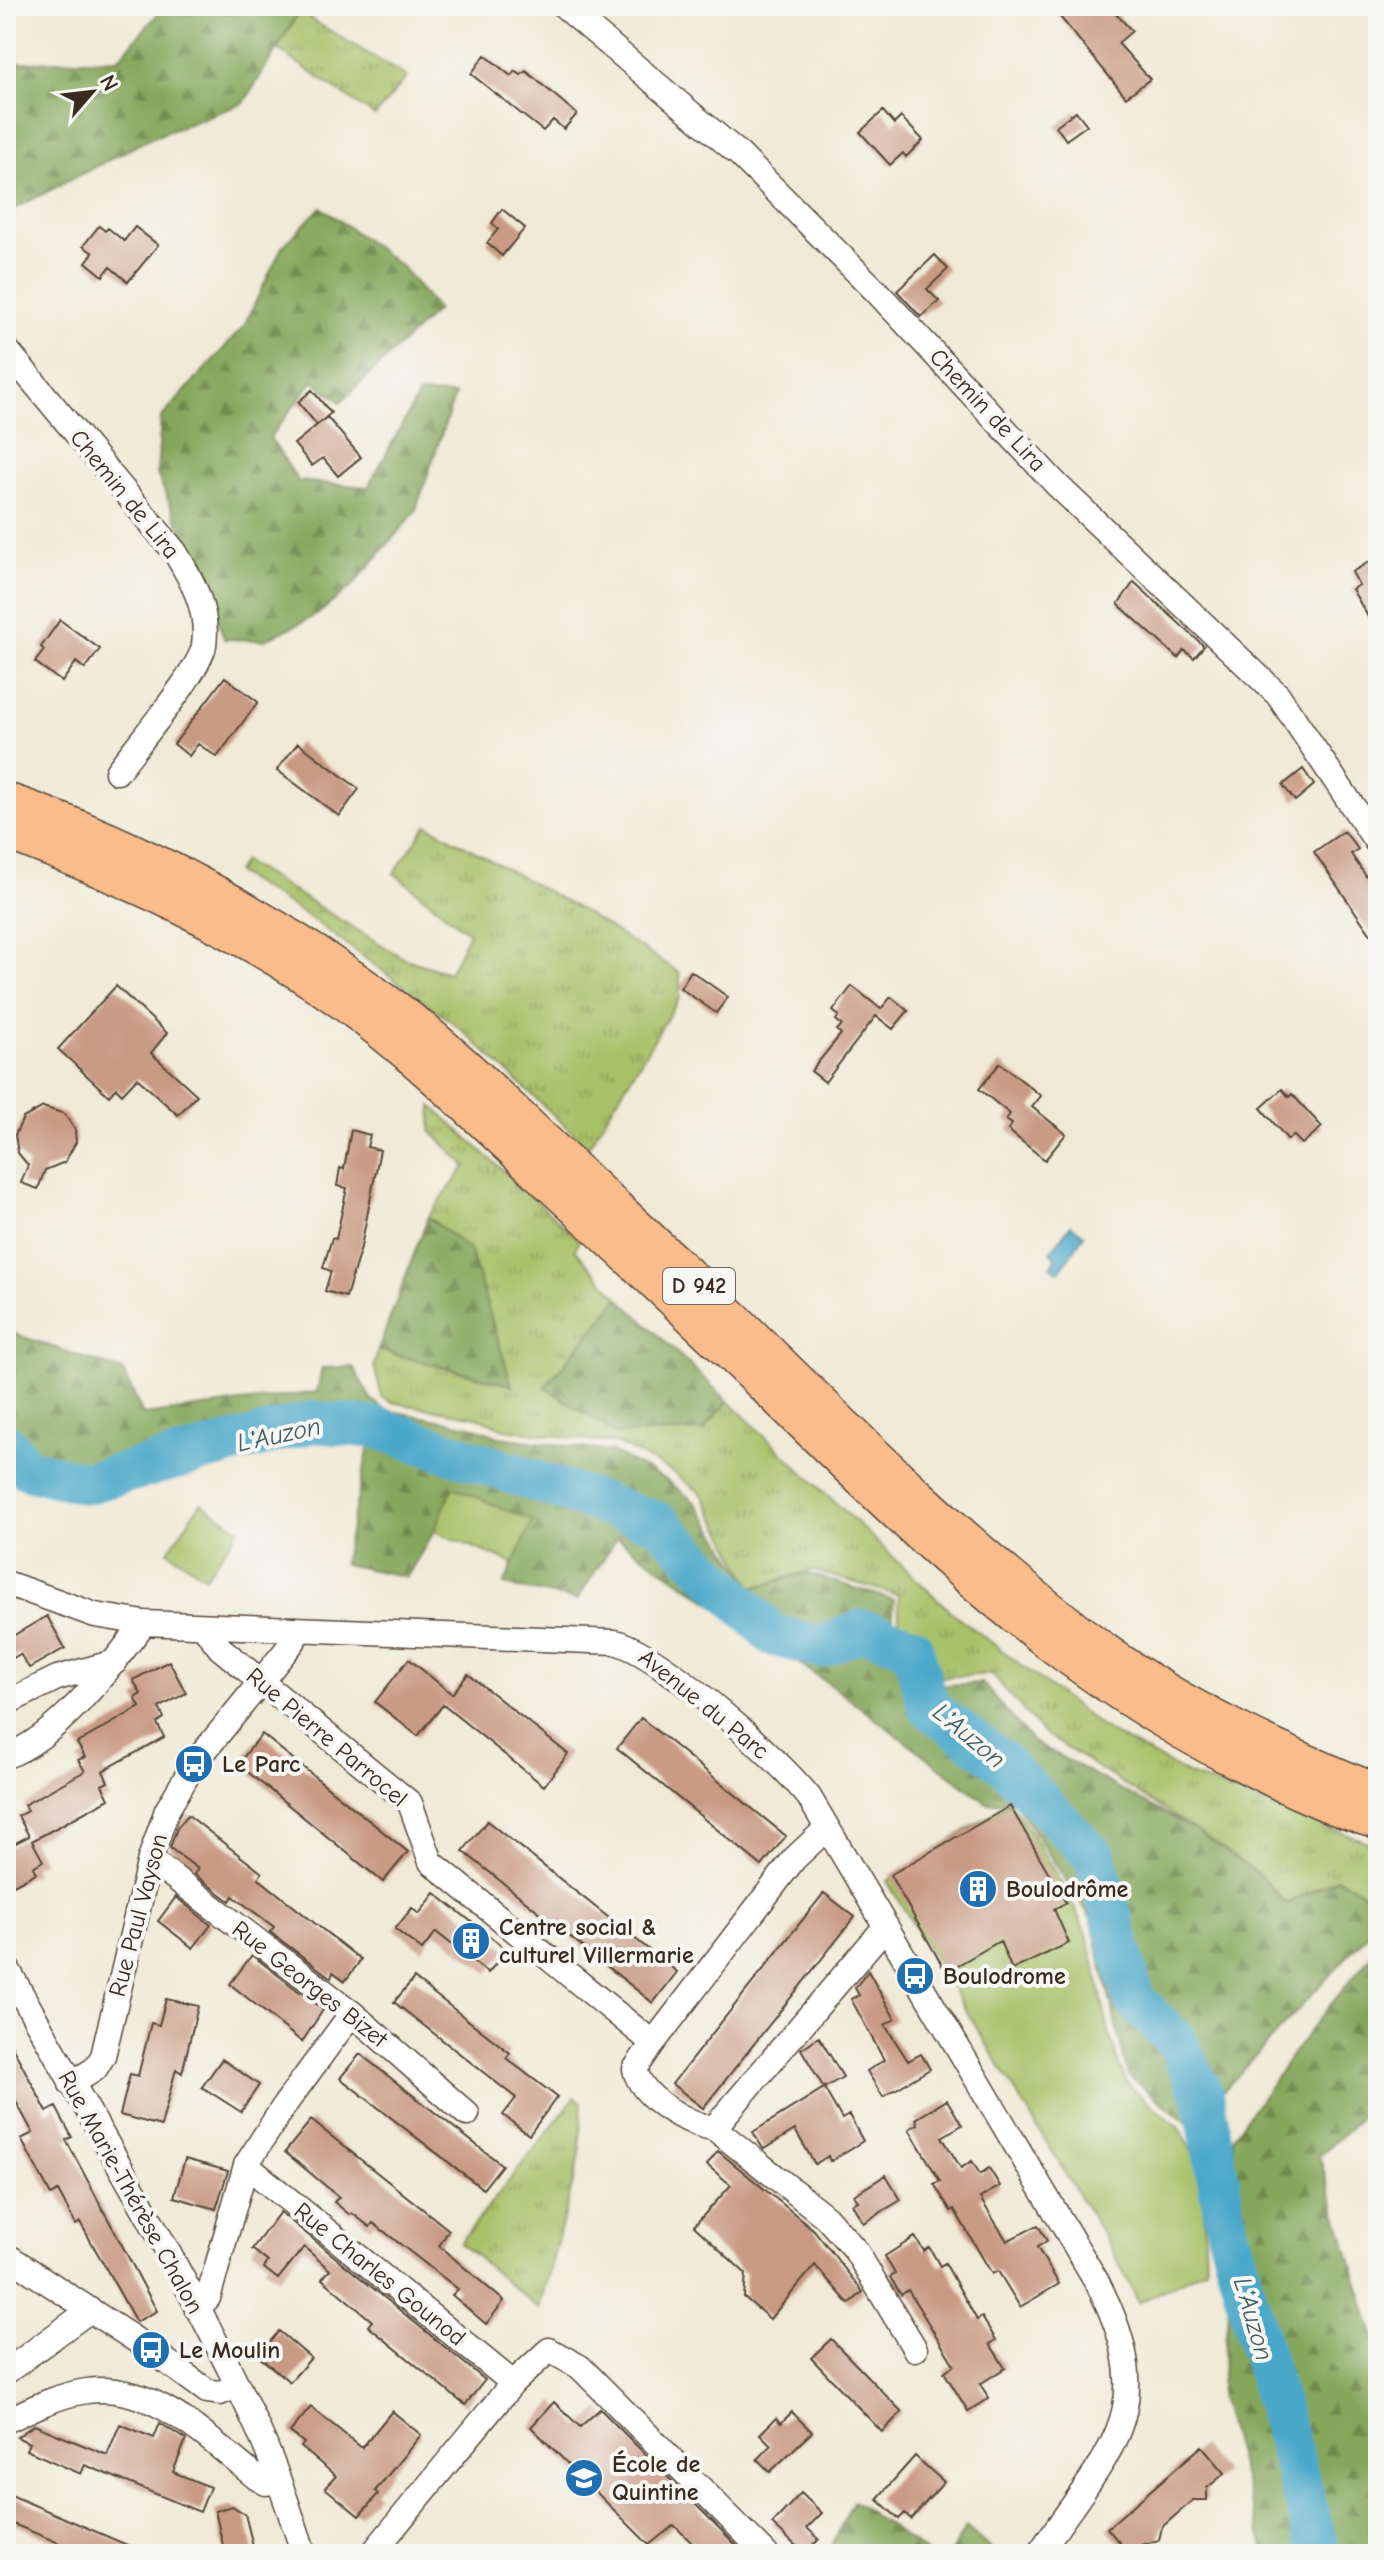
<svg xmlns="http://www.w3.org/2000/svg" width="1384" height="2560" font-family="'Comic Neue',sans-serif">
  <defs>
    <pattern id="grass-tufts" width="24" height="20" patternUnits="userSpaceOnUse" patternTransform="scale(2)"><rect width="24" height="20" fill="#a7c168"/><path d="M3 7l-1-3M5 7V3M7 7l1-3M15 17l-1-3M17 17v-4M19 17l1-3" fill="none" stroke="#899d55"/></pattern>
    <pattern id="forest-firs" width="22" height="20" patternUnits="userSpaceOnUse" patternTransform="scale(2)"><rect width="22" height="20" fill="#85a75c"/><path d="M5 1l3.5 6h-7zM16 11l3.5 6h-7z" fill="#6e884b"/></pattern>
  </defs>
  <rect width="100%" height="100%" fill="#f6f6f2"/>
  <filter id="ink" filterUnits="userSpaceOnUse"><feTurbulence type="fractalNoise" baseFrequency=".0125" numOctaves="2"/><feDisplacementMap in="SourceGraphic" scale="16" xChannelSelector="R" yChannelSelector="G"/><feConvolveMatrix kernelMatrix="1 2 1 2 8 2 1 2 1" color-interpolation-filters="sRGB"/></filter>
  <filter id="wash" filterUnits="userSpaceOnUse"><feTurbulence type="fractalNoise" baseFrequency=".006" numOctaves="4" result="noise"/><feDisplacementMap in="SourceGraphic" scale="32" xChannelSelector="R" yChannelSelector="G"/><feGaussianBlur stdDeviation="1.8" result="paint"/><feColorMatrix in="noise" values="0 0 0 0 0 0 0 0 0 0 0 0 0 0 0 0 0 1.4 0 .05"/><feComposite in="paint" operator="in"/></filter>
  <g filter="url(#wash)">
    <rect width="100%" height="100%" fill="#f0e9d5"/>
    <path fill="url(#grass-tufts)" stroke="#717643" stroke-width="2" d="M299,12L407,77L375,116L277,49Z
      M427,825L581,910L680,973V997L588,1147L459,1027L309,917L236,873L243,861L405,959L449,973L469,933L394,873Z
      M432,1106L579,1240L575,1250L619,1298L545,1387L703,1431L728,1401L949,1610L1106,1730L1189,1775L1378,1846V1900L1337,1878L1287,1904L1259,1875L1197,1831L1042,1732L992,1674L925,1678L915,1645L900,1639L898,1595L811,1570L753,1588L702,1494L671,1471L618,1444L505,1429L477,1417L391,1402L382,1397L374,1366L378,1350L511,1385L470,1250L428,1217L466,1166L431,1131Z
      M575,2097L582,2102L579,2160L539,2309L460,2243Z"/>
    <path fill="url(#forest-firs)" stroke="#60683d" stroke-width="2" d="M165,6H293L299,12L244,103L151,138L6,213V63L118,59Z
      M321,207L402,267L437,310L341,402L313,381L270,437L298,481L368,487L419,394L455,395L415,512L354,584L317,615L265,640L224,639L212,601L157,474L161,418L244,326L282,247Z
      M428,1217L470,1250L512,1385L378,1350Z
      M619,1298L728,1401L703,1431L616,1434L545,1387Z
      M6,1331L123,1371L143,1415L317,1392L322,1368L353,1367L371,1399L385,1410L471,1426L499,1437L612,1452L665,1479L696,1503L753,1588L807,1573L894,1600L890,1648L905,1654L915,1687L982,1683L1032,1741L1197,1831L1259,1875L1287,1904L1337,1878L1378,1902V1923L1191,2126L1128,2075L1091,1919L1014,1801L987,1803L832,1686L617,1538L577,1600L504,1585L532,1521L453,1488L434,1531L407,1577L343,1564L368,1451L382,1423L316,1414L86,1474L32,1462L6,1434Z
      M1378,1947V2102L1319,2156L1378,2349V2554H1266L1220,2397L1236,2229L1233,2137L1313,2026Z
      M853,2501L926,2552L925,2554H828Z
      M966,2527L996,2554H950Z"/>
    <path fill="#a7c168" stroke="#717643" stroke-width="2" d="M453,1487L532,1521L514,1564L434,1531Z
      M201,1503L239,1529L205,1577L168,1551Z
      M1009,1803C1030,1828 1079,1910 1088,1940C1102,1986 1104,2032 1124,2076C1133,2096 1162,2110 1177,2126C1208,2162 1203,2223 1206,2268L1139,2303L1111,2248L887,1881Z"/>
    <path fill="#4aa7c9" stroke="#426874" stroke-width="2" d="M1071,1225L1084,1235L1059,1272L1051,1266L1057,1258L1050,1252Z"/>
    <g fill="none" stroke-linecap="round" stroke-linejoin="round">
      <path stroke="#4aa7c9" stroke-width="42" d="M6,1444L28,1469L86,1483L313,1422L378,1428L659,1523L774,1636L822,1647L862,1630L912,1647L929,1708L1001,1761L1095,1857L1134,1999L1177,2042L1203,2095L1228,2233L1320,2554"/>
    </g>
    <g id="blocks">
      <path fill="#c99a84" d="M1051,6H1109L1132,31L1118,43L1150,79L1126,97Z
        M485,55L511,76L515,71L521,75L526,71L577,114L564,129L553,120L543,131L471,74Z
        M883,111L894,124L901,117L923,140L906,157L903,153L890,165L860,132Z
        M1076,111L1087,125L1066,140L1056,126Z
        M502,209L525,228L502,256L487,243L498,229L492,223Z
        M99,226L105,231L108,228L124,241L135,227L158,245L128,282L110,267L103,276L86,262L93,253L83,246Z
        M935,255L948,269L927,289L939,301L921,317L897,291Z
        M312,390L331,413L317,425L298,402Z
        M327,417L361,457L338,476L323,458L312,466L294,444Z
        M1378,557V634L1352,589L1359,585L1352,572Z
        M1134,582L1204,646L1194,658L1184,650L1178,658L1118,604Z
        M60,620L100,649L85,669L76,662L62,682L35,662L44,650L41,647Z
        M225,677L258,702L217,757L198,744L189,756L174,744Z
        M298,743L359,789L339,816L277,770Z
        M1303,769L1314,785L1295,801L1283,785Z
        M1344,831L1358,849L1351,854L1378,894V945L1314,852Z
        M691,971L728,997L716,1013L680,988Z
        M116,986L167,1033L151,1053L197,1095L178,1115L137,1078L122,1094L116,1088L109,1096L58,1049Z
        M852,986L881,1009L891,997L908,1011L893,1029L876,1016L825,1082L811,1071L841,1034L837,1030L842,1025L836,1020L839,1016L833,1011Z
        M1000,1063L1041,1096L1032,1107L1066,1134L1045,1160L1008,1130L1012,1124L1006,1120L1010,1114L979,1089Z
        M1282,1089L1289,1097L1292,1094L1322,1127L1302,1144L1293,1135L1288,1140L1261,1108Z
        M43,1107L65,1114L75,1130L76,1142L65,1162L45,1170L38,1189L21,1183L28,1165L18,1153L15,1135L23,1118Z
        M351,1130L370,1135L367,1147L380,1150L361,1247L346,1297L325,1291L331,1271L323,1268L332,1238L336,1239L347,1188L337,1186L340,1168L344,1169Z
        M47,1616L65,1648L29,1668L20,1654L13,1658L6,1640Z
        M409,1659L452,1694L468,1674L568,1754L544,1786L443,1705L418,1736L375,1702Z
        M169,1661L186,1693L159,1708L164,1718L157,1723L164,1737L103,1771L108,1782L102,1785L109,1799L32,1841L43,1861L33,1867L36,1873L6,1889V1848L29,1836L18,1816L27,1811L24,1805L85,1771L78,1760L85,1757L77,1743L140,1707L135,1698L141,1694L133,1680Z
        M641,1718L786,1836L762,1866L617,1748Z
        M262,1734L408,1852L383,1882L238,1764Z
        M1010,1806L1066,1903L1054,1909L1069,1943L1012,1970L1000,1941L946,1972L890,1875Z
        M188,1815L262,1873L258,1878L361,1960L345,1981L333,1972L331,1978L270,1932L274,1927L233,1896L230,1901L194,1874L198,1869L170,1848L177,1828Z
        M487,1821L677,1972L653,2003L463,1851Z
        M435,1893L507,1950L488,1973L436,1932L422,1950L395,1929L412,1908L419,1914Z
        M824,1893L855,1917L703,2108L672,2084Z
        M176,1897L211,1925L193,1948L158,1921Z
        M252,1955L323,2010L302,2042L230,1984Z
        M868,1971L895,2019L885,2025L908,2061L921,2054L930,2069L883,2097L867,2071L884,2060L851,1999L859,1995L855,1988Z
        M414,1978L510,2053L506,2058L557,2097L529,2135L503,2115L516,2098L394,2002Z
        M166,1999L198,2006L182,2073L176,2069L161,2126L120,2115L130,2074L138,2076L151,2023L159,2025Z
        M6,2035L47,2112L56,2107L72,2137L66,2140L157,2311L136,2322L80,2222L76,2225L58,2191L51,2195L21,2139L33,2133L6,2083Z
        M819,2037L843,2077L824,2088L801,2049Z
        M360,2054L502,2165L483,2189L340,2078Z
        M222,2059L259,2085L241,2112L202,2087Z
        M824,2088L842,2119L849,2115L863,2141L830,2161L828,2156L815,2164L795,2130L764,2149L762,2147L753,2132Z
        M947,2100L962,2125L942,2137L961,2168L972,2161L980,2174L989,2168L1000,2186L980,2198L1007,2241L1038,2225L1047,2241L1037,2247L1059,2284L1020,2307L998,2271L992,2274L954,2209L951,2211L934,2184L940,2181L909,2129L918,2124L916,2119Z
        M311,2120L449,2230L439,2246L504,2301L486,2324L452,2295L458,2289L373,2223L370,2227L352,2213L350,2215L334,2202L339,2197L285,2152Z
        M718,2151L814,2230L863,2292L849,2304L815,2265L770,2319L744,2297L746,2274L694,2226L731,2185L707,2165Z
        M185,2159L228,2171L216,2209L174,2197Z
        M886,2175L901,2200L863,2223L852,2204L858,2201L854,2195Z
        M280,2212L485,2380L465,2405L368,2326L372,2321L322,2279L330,2270L304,2247L278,2279L264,2268L268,2262L252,2249Z
        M915,2237L924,2251L929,2247L940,2266L945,2263L977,2320L982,2317L996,2340L990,2344L1005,2368L980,2384L989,2398L968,2411L944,2372L954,2365L908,2290L901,2295L890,2277L895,2274L885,2256Z
        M279,2331L311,2358L290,2382L258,2356Z
        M831,2339L902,2412L882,2432L811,2358Z
        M554,2402L580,2427L600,2409L745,2554H703L674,2525L649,2545L531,2427Z
        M311,2407L362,2448L392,2411L421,2435L375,2491L378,2494L359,2516L325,2488L336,2476L301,2447L304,2443L290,2432Z
        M792,2412L812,2432L770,2472L757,2459L771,2445L760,2434L776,2418L781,2423Z
        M160,2423L186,2440L173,2472L210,2487L200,2512L85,2465L81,2474L26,2450L29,2443L17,2437L34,2425L107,2455L120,2424L154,2438Z
        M1202,2446L1225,2473L1207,2488V2500H1193L1162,2527L1159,2540L1141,2545L1129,2554L1107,2528Z
        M915,2456L944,2482L911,2519L905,2513L899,2519L877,2499Z
        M6,2493L148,2554H95L84,2549L83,2553L6,2521Z
        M801,2493L822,2513L807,2528L819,2539L805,2554L772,2524Z
        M232,2506L245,2514L255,2554H225L215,2511Z"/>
    </g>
  </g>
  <g filter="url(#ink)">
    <use href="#blocks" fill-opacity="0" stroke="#564739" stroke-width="2"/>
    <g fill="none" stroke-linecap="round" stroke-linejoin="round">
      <g stroke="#564739" stroke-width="27">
        <path id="minor" d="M564,6L739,154L875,290L1057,485L1278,695L1378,844
          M6,349L175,552C192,580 209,610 204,645C201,670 135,747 117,772
          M6,1583L95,1615L144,1623L615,1642C662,1654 777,1757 809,1797L1097,2282C1164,2412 1109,2449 1039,2554
          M204,1627L220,1648L410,1803L431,1862L653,2043
          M6,1703L57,1678L115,1662
          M6,1756C57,1739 112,1665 144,1623
          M827,1828L794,1859L653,2043L635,2069C641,2098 688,2125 714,2128L886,1926
          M150,1859L352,2013L467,2114
          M6,1966C90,2119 185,2269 258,2429C276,2469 290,2512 304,2554
          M71,2084L95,2069L103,2056L150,1859L167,1810L194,1764L293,1642L298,1630
          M714,2128L826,2217L856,2251L915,2349
          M246,2165L513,2383
          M6,2255L151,2350L207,2391L220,2393L237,2386
          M197,2309L208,2298L246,2165L286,2103L352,2013
          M6,2372L90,2310
          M6,2421C31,2409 58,2395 87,2391C154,2382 209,2440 257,2478L266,2483L279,2481
          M372,2554L513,2383L549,2350L580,2367L766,2554"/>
      </g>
      <g stroke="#564739" stroke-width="39">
        <path id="primary" d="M6,801C146,849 280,923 398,1011C457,1055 510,1110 564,1160C623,1215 682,1269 740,1325C856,1439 972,1555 1104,1651C1188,1711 1283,1754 1378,1793
          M6,831C123,876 239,927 342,1001C411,1051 474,1112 536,1170C616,1244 695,1319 774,1394C920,1536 1052,1667 1236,1760C1281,1783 1329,1807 1378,1821"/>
      </g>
      <use href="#minor" stroke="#fff" stroke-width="24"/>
      <use href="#primary" stroke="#fabc8b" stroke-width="36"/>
    </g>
  </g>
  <defs>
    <g id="bus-disc" transform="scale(2)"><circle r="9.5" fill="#1f6fb2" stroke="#f6f6f2"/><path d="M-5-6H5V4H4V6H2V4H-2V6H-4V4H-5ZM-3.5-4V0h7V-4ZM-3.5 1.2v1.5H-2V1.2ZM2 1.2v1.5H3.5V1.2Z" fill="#fff"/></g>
    <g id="building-disc" transform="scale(2)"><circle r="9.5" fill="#1f6fb2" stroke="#f6f6f2"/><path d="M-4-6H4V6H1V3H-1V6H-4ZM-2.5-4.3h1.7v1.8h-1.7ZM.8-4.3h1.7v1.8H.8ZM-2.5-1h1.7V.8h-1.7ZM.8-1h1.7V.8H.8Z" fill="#fff"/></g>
    <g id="school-disc" transform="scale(2)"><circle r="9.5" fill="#1f6fb2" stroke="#f6f6f2"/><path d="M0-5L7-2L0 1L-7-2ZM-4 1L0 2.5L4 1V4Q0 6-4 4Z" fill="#fff"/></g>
  </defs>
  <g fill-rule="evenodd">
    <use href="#bus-disc" x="194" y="1764"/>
    <use href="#building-disc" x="978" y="1889"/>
    <use href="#building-disc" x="471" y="1941"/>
    <use href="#bus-disc" x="915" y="1976"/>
    <use href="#bus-disc" x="151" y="2350"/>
    <use href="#school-disc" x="584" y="2478"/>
  </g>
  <g text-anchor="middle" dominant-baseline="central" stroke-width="8" stroke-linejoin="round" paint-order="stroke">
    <rect fill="#f6f6f2" stroke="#73675e" stroke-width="2" x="663" y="1268" width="72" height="36" rx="6"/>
    <g font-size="22" font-weight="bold" fill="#3b2a1e">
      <text x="699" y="1286">D 942</text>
    </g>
    <g font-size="24" fill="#3b2a1e" stroke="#f6f6f2">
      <text transform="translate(988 410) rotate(47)">Chemin de Lira</text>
      <text transform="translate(125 494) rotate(51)">Chemin de Lira</text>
      <text transform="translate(704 1704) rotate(39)">Avenue du Parc</text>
      <text transform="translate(327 1737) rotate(40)">Rue Pierre Parrocel</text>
      <text transform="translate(138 1915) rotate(-75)">Rue Paul Vayson</text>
      <text transform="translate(310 1984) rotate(38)">Rue Georges Bizet</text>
      <text transform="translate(131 2192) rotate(61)">Rue Marie-Thérèse Chalon</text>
      <text transform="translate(380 2274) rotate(39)">Rue Charles Gounod</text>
    </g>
    <g font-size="24" font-weight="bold" fill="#3b2a1e" stroke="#f6f6f2" text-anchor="start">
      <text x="222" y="1764">Le Parc</text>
      <text x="1006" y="1889">Boulodrôme</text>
      <text x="499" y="1927">Centre social &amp;<tspan x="499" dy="28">culturel Villermarie</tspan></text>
      <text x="943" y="1976">Boulodrome</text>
      <text x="179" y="2350">Le Moulin</text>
      <text x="612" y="2464">École de<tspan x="612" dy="28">Quintine</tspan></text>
    </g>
    <g font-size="26" font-style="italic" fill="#415c62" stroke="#f6f6f2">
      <text transform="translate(279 1435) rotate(-12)">L'Auzon</text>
      <text transform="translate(969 1736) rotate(40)">L'Auzon</text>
      <text transform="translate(1253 2319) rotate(74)">L'Auzon</text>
    </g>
  </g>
  <rect width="1384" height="2560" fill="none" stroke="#f6f6f2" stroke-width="32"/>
  <g transform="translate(92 92) rotate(62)" stroke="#f6f6f2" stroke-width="6" paint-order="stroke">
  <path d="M0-6L14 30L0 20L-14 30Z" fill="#3b2a1e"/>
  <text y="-12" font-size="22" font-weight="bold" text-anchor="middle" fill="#3b2a1e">N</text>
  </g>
</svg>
